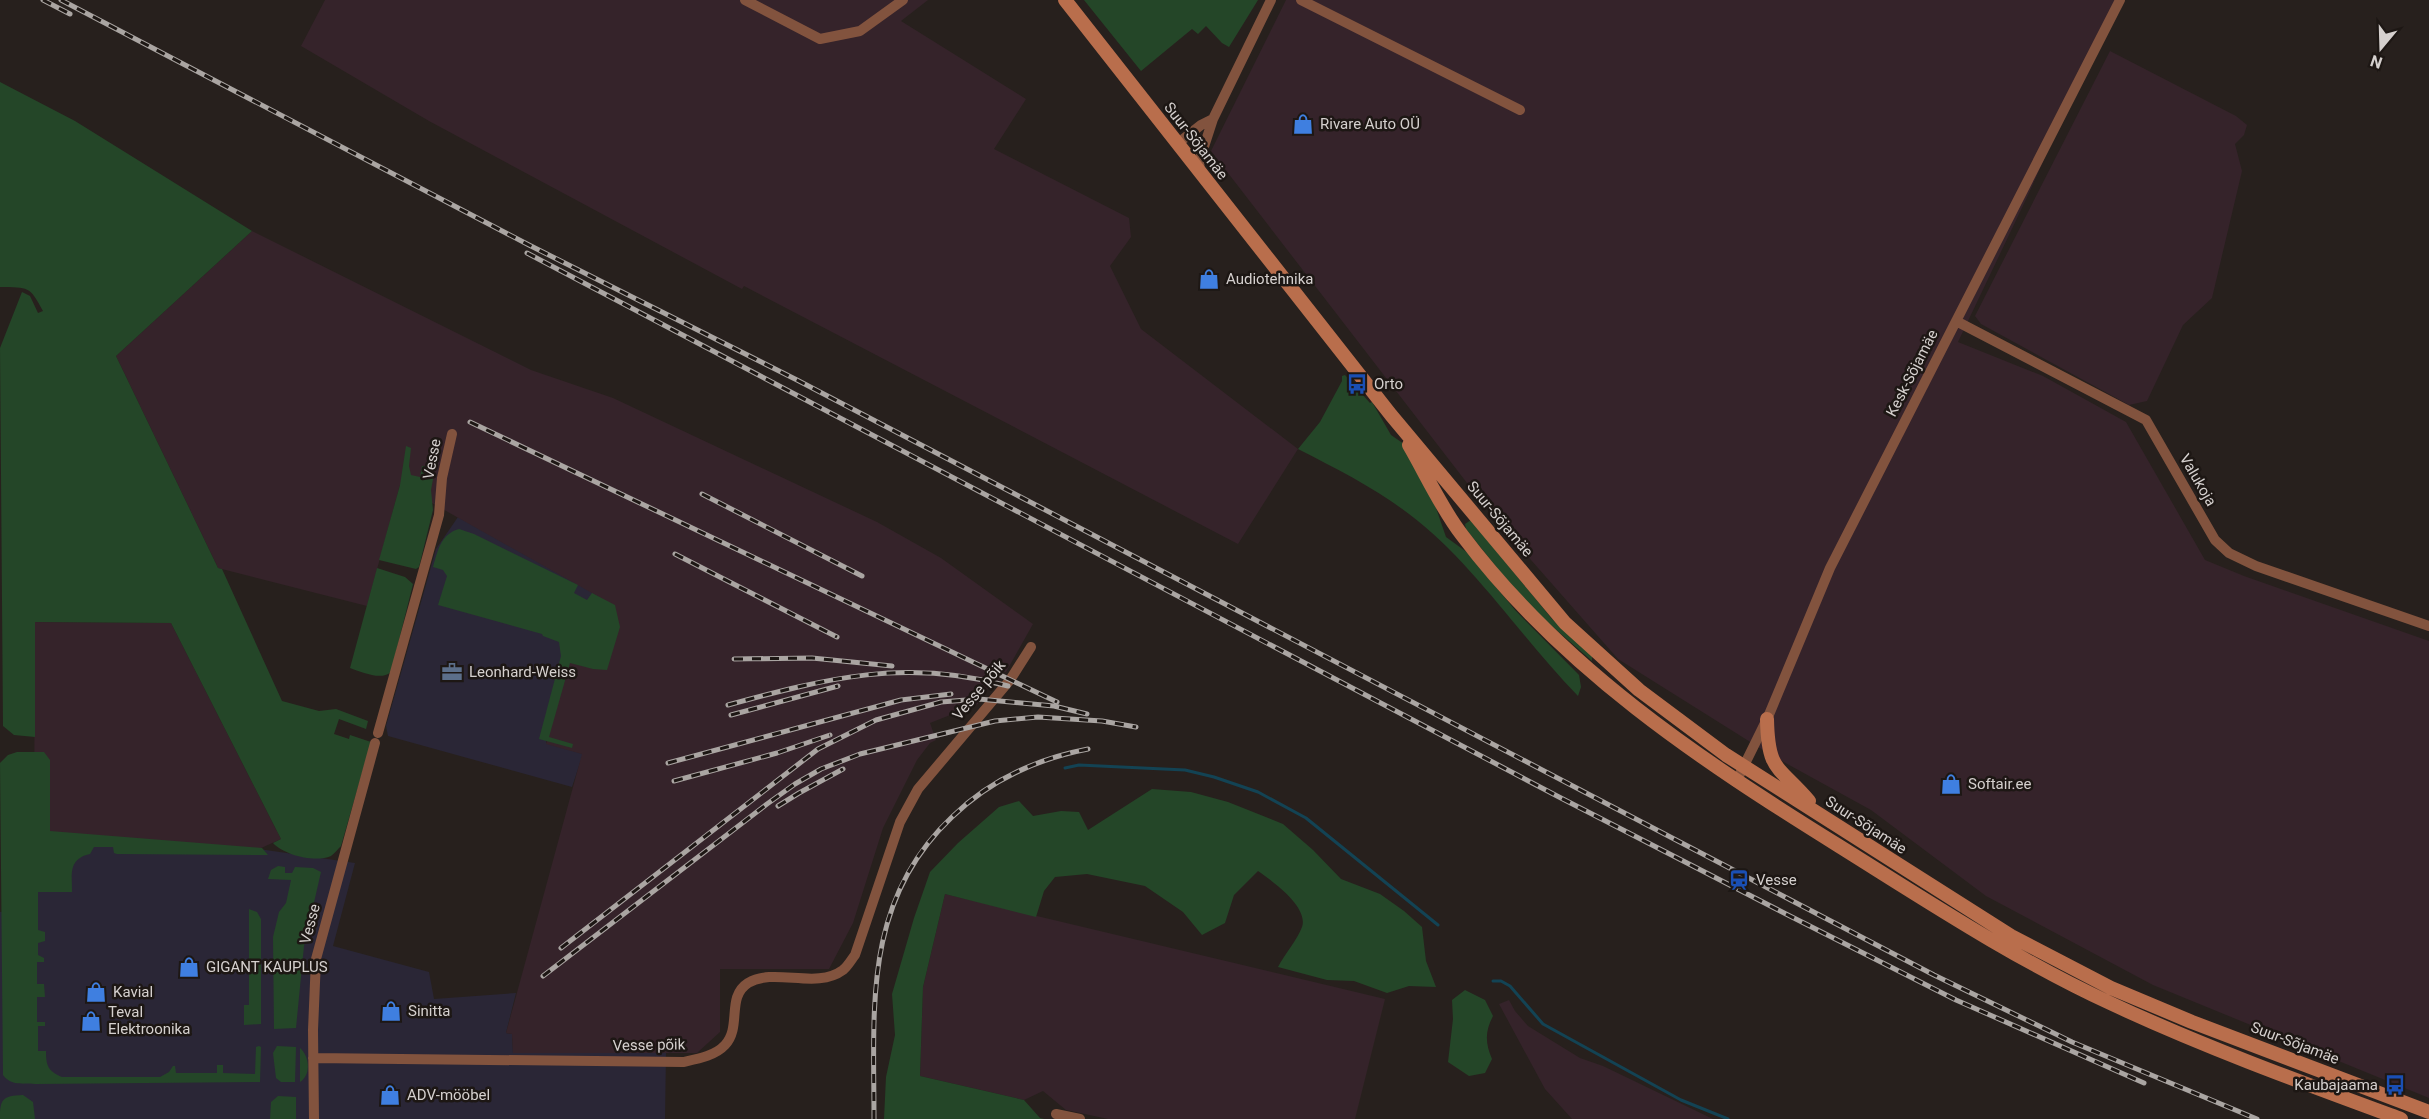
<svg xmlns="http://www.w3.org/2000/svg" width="2429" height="1119" font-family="Roboto,sans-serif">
  <rect width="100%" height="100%" fill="#27201d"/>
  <path fill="#2a2636" d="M458,517L615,605L569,661L546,743L583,754L572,787L388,736L386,726L436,549Z
    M39,832L259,849L355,863L333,946L429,972L434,999L516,993L506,1033L512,1034L513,1053H666L665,1119H0V912H37Z"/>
  <path fill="#35232a" d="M325,0H928L901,21L1026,99L994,149L1129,218L1131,237L1110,266L1141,329L1298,449L1238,544L744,286L742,289L429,121L301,46Z
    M1286,0H2115L2029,193L1958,342L2043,376L2126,422L2205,560L2244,576L2429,641V1098L2153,985L1986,896L1871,810L1771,755L1618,659L1494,518L1211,151Z
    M2110,51L2236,116L2247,125L2244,135L2235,144L2242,171L2212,298L2183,325L2147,401L2129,405L1981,324L1975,316Z
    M252,231L531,370L613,398L877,522L941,558L1033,624L1006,672H1001L999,680L991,689H979L978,704L930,723L936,740L930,743L917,760L883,828L853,923L829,969H720V1032L697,1053H513L512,1034L506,1033L582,754L546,744L570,660L615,606L400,485L367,606L218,568L116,356Z
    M35,622L171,623L281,839L259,849L34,832Z
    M945,894L1385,999L1355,1119H1108L1066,1110L1043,1091L1024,1100L920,1076L923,987Z
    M1509,1000L1515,1011L1528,1026L1580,1058L1603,1066L1713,1119H1572L1545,1089L1499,1004Z"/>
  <path fill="#244628" d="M1084,0H1258L1229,47L1222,43L1206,26L1198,34L1192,29L1141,71Z
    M0,82L75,121L252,231L116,356L218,568L222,569L282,701L319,711L336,709L368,721L366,729L339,719L334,734L349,739L350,735L371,742L341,846C338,849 334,854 331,856C315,863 284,855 273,843L281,839L171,623L35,622V737L14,735L3,726L0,348L22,292L30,296L38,313L43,311C29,285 29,288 0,287Z
    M1345,375L1370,403L1372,402L1391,435L1404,444L1435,505L1446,537L1468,553L1515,610L1579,675L1581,687L1578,696C1522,639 1472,561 1409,514C1375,488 1337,469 1298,449L1320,422L1342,381V376Z
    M406,446L411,448L409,466L411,475L420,477L422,466H428L434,474L431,490L433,510L419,567L416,569L379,560L400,485Z
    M1471,520L1552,619L1592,655V661L1537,613L1502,574L1466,529L1465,524Z
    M459,529L474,534L578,585L574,593L587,600L592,593L615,605L620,627L607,670L593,669L570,663L549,737L573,744L572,748L539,739L561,656L559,642L543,636L542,634L438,605L447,576L443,570L433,567C438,550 441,534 459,529Z
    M377,568L405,577L413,584L391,672C381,681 362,672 350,668Z
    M17,752H44L50,760V831L262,848L268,855L117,854L114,853L113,847H94L90,854C68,859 72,874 72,892H38V930L45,932V941L38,943V955L44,958V962H37V984H44L45,997H37V1022H45V1026H38V1051H46C46,1066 48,1071 62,1077H160L169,1072L173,1066H175L176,1073H217V1065H223V1073L255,1074L256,1047L259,1046L261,1047L260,1082L35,1084C23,1083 11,1086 3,1075L0,763L8,755Z
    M1152,789L1191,792L1228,802L1283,824L1313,850L1341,879L1380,894L1404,911L1422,927L1426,961L1436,987L1409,986L1387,993L1354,981L1327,980L1278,967C1285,954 1297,940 1302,927C1309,907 1272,881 1258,871L1234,895L1225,923L1202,935L1183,912L1145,886L1087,874L1055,877L1044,891L1036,917L945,894L923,987L920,1076L1024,1100L1040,1118L1044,1119H884L886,1077L895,1035L892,994L914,918L930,872L958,843L999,807L1019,801L1033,816L1061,811L1079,812L1088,830Z
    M278,866L285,867V873H292L295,867L313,868L321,872L304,946L296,1028L274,1029L273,937L279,912L286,903L291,880L268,879L271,870Z
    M249,909L257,912L261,919V1024L244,1025V1005H249Z
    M1465,990L1485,1000L1493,1016C1485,1031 1485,1043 1492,1059L1485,1073L1469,1076L1448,1062L1453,1019L1452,1000Z
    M277,1046L296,1047L295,1082H281L276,1078L273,1053Z
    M300,1048C310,1057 311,1075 300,1082Z
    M23,1095L33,1102L35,1119H0C0,1099 2,1096 23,1095Z
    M278,1096L296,1097V1119H270L271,1102Z"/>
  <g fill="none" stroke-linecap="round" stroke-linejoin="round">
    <path stroke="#134354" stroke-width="3" d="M1065,768L1079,765L1185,770L1214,777L1258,792L1306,818L1438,925
      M1493,981H1501L1510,986L1543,1024L1681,1100L1728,1119"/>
    <path stroke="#82533e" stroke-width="10" d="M745,0L820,39L860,31L903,0
      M1301,0L1520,110
      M1177,144L1201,125L1213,119
      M1199,171L1200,159L1213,119L1271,0
      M1956,321L2146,420L2215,540L2229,553L2256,566L2429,626
      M378,733L439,515L442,478L452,434
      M1736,782L1768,717L1830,568L2120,0
      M313,1058L683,1062C697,1059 715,1056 725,1045C742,1027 726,997 748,983C775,967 816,990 843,970C848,966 851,960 855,955L900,822L918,789L1010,680L1031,647
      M1056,1114L1080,1119
      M314,1119L313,1030L316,959L375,743"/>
    <path stroke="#b96e4c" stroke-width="14" d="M1065,0L1391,415L1565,623L1639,690L1726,755L2011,936L2111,988L2192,1022L2429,1112
      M1409,445C1426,474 1441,508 1462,535C1562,668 1699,759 1839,846C1927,901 2015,959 2110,1003C2204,1047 2303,1083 2401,1119
      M1767,719C1768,772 1778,765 1809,801"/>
    <g stroke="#aaa5a2" stroke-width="5">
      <path id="rail" d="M43,0L70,14
        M61,0L529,245L797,380L1934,975L2072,1042L2257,1119
        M527,253L1559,797L1786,914L1956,1000L2144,1083
        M470,422L1057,702
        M702,494L862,576
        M675,554L837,637
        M734,659L812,658L892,666
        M728,705C827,678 906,658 1008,686
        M731,715L838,686
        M668,763L901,700L951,694
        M674,781L777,753L830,735
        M778,806L799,793L843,769
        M561,948L818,749L876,720L941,702L979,699L1054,706L1087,714
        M543,976L767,804L795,784L821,769L860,754L995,721L1038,717L1102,721L1136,727
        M874,1119C874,1007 863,901 952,817C990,780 1036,759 1088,749"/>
    </g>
    <use href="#rail" stroke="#1d1714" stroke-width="3" stroke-dasharray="9" stroke-linecap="butt"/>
  </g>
  <defs>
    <g id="shop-bare" transform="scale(1.62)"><path d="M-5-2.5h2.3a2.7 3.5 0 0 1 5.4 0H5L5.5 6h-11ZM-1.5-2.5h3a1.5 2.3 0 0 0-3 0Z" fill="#3f7fe0" stroke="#1d1714" stroke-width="2.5" paint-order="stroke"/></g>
    <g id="bus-bare" transform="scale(1.62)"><path d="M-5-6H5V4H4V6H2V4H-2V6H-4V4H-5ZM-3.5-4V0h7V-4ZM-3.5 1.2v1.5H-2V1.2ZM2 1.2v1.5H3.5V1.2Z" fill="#1a4fb4" stroke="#1d1714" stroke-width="2.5" paint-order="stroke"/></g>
    <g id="office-bare" transform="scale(1.62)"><path d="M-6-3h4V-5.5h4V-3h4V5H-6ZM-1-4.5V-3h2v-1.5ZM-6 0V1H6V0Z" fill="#5c6f8a" stroke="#1d1714" stroke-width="2.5" paint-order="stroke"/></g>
    <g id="station-bare" transform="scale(1.62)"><path d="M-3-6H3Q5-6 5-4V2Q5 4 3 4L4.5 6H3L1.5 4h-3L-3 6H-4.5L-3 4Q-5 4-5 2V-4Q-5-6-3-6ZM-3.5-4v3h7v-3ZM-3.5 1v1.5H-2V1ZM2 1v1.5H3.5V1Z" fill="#1a4fb4" stroke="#1d1714" stroke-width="2.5" paint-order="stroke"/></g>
  </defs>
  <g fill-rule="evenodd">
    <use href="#shop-bare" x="1303" y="124"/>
    <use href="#shop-bare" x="1209" y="279"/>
    <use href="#bus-bare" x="1357" y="384"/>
    <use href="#office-bare" x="452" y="672"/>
    <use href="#shop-bare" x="1951" y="784"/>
    <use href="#station-bare" x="1739" y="880"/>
    <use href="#shop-bare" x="189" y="967"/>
    <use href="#shop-bare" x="96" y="992"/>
    <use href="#shop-bare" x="391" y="1011"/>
    <use href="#shop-bare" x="91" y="1021"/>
    <use href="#bus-bare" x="2395" y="1085"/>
    <use href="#shop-bare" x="390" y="1095"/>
  </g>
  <g text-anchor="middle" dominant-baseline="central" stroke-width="5" stroke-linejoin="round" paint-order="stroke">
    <g font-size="15" fill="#d5d0ce" stroke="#1d1714" text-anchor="start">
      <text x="1320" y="124">Rivare Auto OÜ</text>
      <text x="1226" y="279">Audiotehnika</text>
      <text x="1374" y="384">Orto</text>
      <text x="469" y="672">Leonhard-Weiss</text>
      <text x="1968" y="784">Softair.ee</text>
      <text x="1756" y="880">Vesse</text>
      <text x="206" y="967">GIGANT KAUPLUS</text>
      <text x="113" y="992">Kavial</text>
      <text x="408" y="1011">Sinitta</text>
      <text x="108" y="1012">Teval<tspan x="108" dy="17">Elektroonika</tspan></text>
      <text x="2378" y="1085" text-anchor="end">Kaubajaama</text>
      <text x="407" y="1095">ADV-mööbel</text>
    </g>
    <g font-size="15" fill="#d5d0ce" stroke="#1d1714">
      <text transform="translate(1196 141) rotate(52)">Suur-Sõjamäe</text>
      <text transform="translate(1912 373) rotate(-63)">Kesk-Sõjamäe</text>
      <text transform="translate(432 459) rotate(-79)">Vesse</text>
      <text transform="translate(2198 480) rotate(60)">Valukoja</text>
      <text transform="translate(1500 519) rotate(50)">Suur-Sõjamäe</text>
      <text transform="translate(979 690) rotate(-50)">Vesse põik</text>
      <text transform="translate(1866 825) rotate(33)">Suur-Sõjamäe</text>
      <text transform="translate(310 924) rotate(-75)">Vesse</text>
      <text transform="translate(2295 1043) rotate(21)">Suur-Sõjamäe</text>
      <text transform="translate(649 1045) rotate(-1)">Vesse põik</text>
    </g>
  </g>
  <g transform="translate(2381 48) rotate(199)" stroke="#1d1714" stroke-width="4.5" paint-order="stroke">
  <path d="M0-4.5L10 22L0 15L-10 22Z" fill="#d5d0ce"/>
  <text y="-9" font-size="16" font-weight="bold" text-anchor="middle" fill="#d5d0ce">N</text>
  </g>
</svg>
